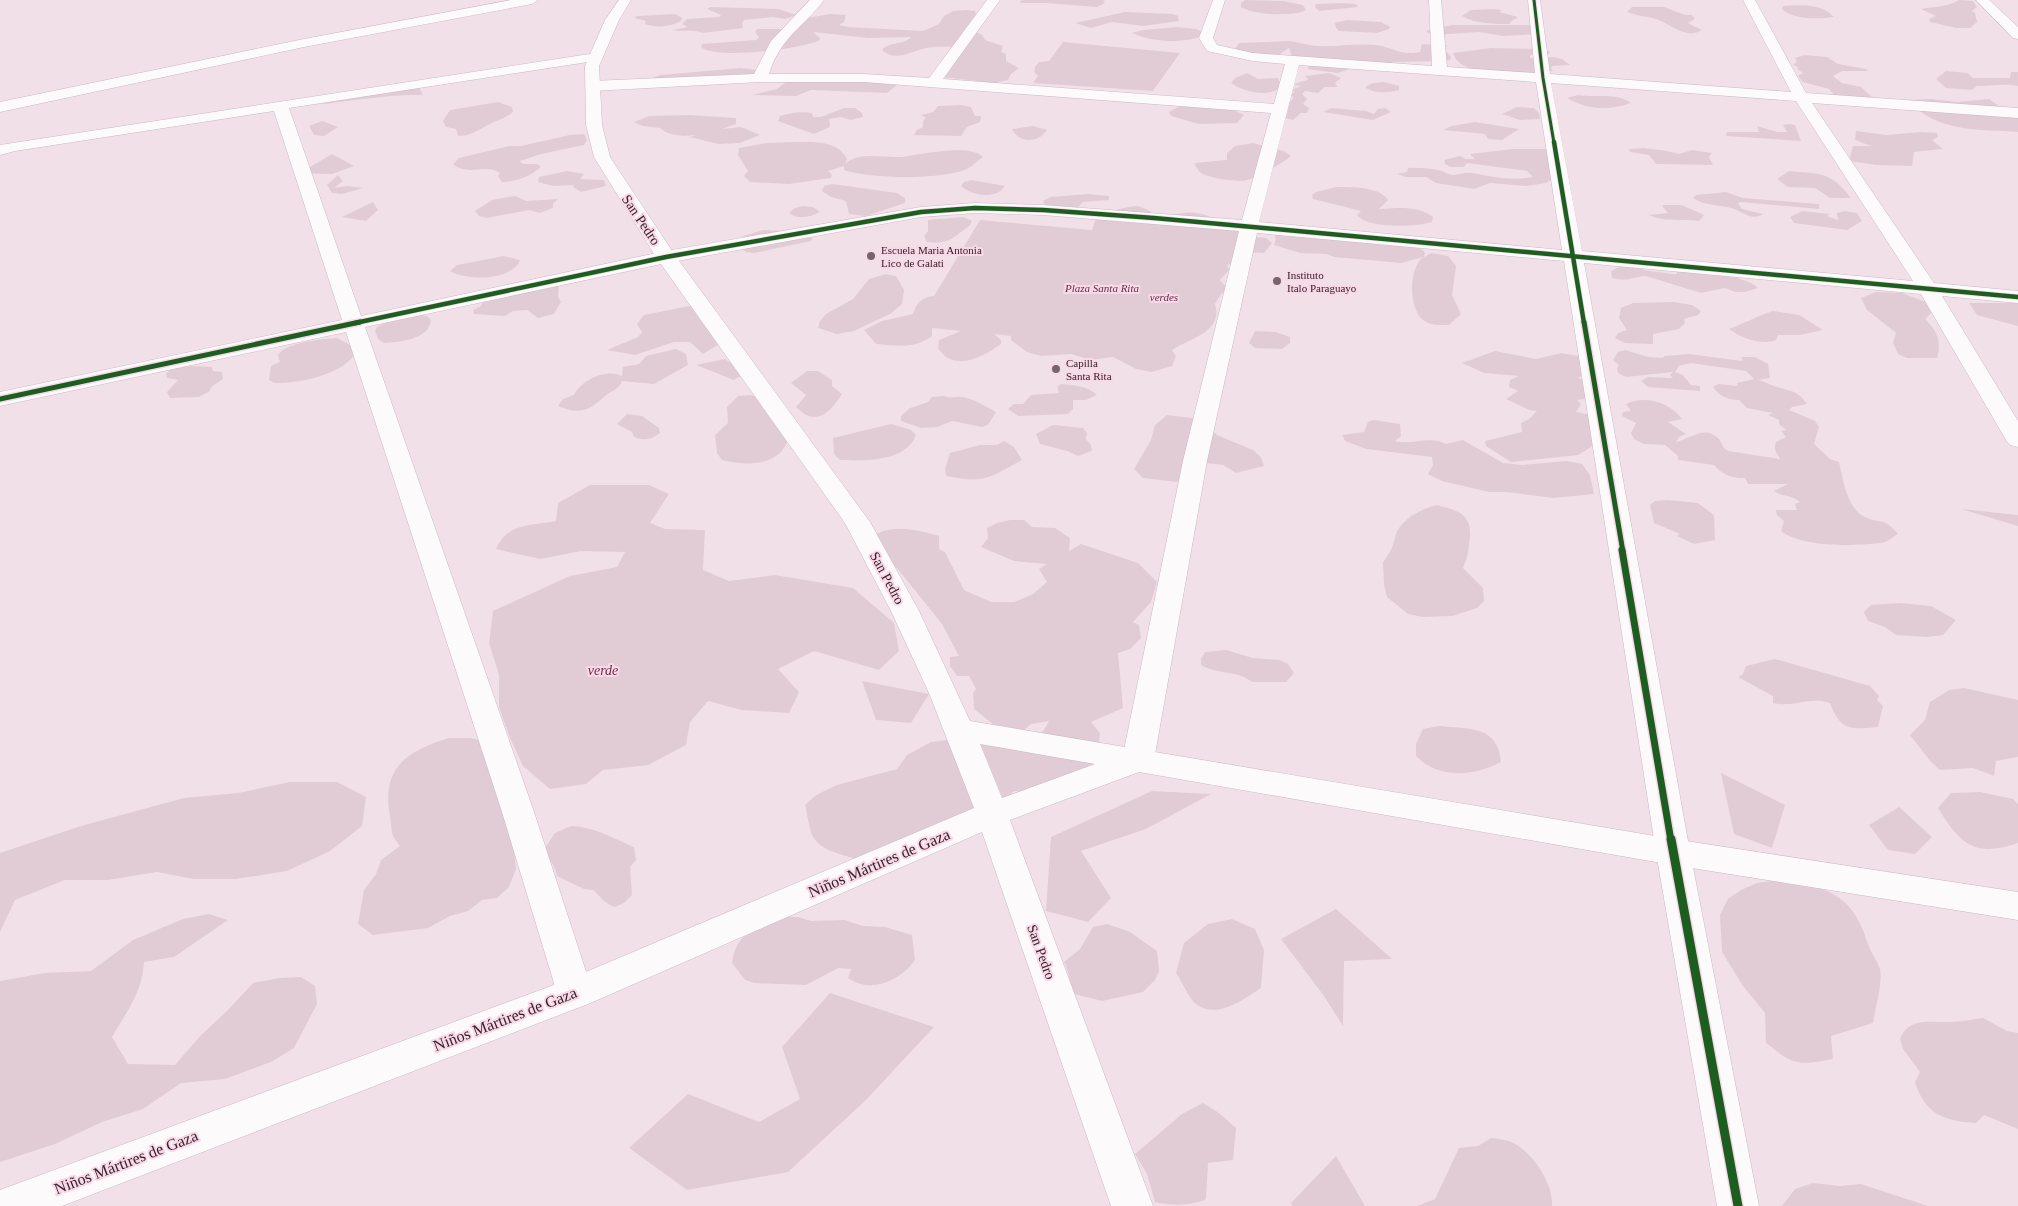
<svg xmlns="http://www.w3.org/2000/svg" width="2018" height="1206" font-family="'Times New Roman',serif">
  <rect width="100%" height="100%" fill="#f2e0e9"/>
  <path fill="#e1ccd6" d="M1024,0H1105L1103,1L1105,3L1097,7L1045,3H1021L1020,1Z
    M1245,0L1283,1L1303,5L1306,10C1294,17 1253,15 1241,7V3Z
    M1959,0L1973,1L1977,7L1972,11L1975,13L1977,22L1970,28H1956L1930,22L1929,19L1936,16L1921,9C1935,6 1946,8 1959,0Z
    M1340,3L1356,4L1358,7L1319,11L1315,7L1316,4Z
    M1783,6C1801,5 1821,3 1834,17C1820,19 1792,20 1782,9Z
    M710,7L779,9L796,15L785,19L773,17L744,20L742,23L743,28L702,33C695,29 682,32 673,30L688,27L682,24L687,19L719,17L721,15L707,9Z
    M1632,7H1664L1685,15H1692L1695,19L1688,23L1702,30C1688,39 1673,27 1661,21C1651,16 1638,17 1627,12Z
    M1494,9L1502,10L1499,12L1518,17L1509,23L1511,24C1495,24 1476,24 1462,16L1471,10Z
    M966,10L975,11L976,15L969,28L982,35L985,40L1003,46L1001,52L1006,54V61L1019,68L1011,74L1008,80L994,83L934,76V70L957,53L952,47C942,47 932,46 923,49C909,52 895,62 882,50C889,41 903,46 911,37L868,38L813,32L820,38V40C803,49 715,60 701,47L702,44L756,40L759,37L755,32L757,29H796L802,19L830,14L846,15L844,22L839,25L848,27L923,31L939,24L944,16L953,11Z
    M1125,12L1173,14L1178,16L1179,21L1143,26L1112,22L1091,28L1075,23Z
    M676,14L682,18L681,21C671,27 656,28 645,24L646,21L634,18L637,16Z
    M1347,20L1381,22L1390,27L1389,29L1377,33L1339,31L1336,28L1335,23Z
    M1452,25H1531L1538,34L1503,36L1479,32L1434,35L1426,32L1428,30Z
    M1177,27L1196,29L1208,34C1187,44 1153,43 1132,33L1143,30Z
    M1288,41C1300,42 1305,45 1317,46C1337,47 1355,43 1375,45C1393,47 1400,56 1420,52L1422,44L1448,46L1443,48L1451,57L1450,60L1443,61L1393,62L1369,69H1350L1338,73L1307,69L1311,64L1292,56L1289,48L1274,58L1234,51L1239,43Z
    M1063,42L1180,53L1153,91L1033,83L1038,76L1034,72L1035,67L1039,62L1049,61Z
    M1491,48L1543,49L1550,52L1549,54L1530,55V58L1554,57L1562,59L1570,65L1552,66L1551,69L1553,71C1530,74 1461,81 1453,53Z
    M1805,55L1827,57L1838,64L1866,69L1868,71H1842L1833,76L1842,83L1861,87L1874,99L1836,97L1829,89L1803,82L1798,76L1803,73L1797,69L1798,67L1793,65L1797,62L1795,58Z
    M741,68L757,70L753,76L648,80L660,75Z
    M1946,71L1967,73L1973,78H2010L2011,72H2018V86C2005,83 1991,86 1977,86L1972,90L1946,88L1936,79Z
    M1247,73L1258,79L1278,78L1281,87C1268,98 1244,92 1231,83L1235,78Z
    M1329,73L1341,78L1335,83L1338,87H1325L1318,93L1305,91L1302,94L1307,99L1303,104L1309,108L1307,113H1301L1293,120L1277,116L1294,97L1287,95L1295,92L1291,90L1301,86L1294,85C1298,81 1304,83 1308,79L1305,76Z
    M856,80L897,85L887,93L811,90L796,96L752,95L777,89L786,82Z
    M1384,82L1399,86V90C1388,93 1373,94 1365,87L1373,83Z
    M419,87L423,95C388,94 354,101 319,104Z
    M1578,95C1596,98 1617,92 1631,103C1609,111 1588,110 1567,98Z
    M1931,99L1958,102L1989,99L2009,113L2018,114V132C1980,129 1935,133 1909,100Z
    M498,102L512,107L513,112C505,119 497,120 488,125C476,131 471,136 458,136L456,129L446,127L443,121L450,110Z
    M962,105L971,107L975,116H981L980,122L967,127L961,136L914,135L917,130L923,127V121L926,118L921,115L933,112L938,106Z
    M1202,105L1234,110L1244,115L1237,123L1199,124L1171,116L1169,112L1178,107Z
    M1517,107L1534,108L1539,113L1540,119L1520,120L1502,114Z
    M844,108H855L862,113L863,117L851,120L841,117L829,119L830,127L814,134L778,121L780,116C790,113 801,111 812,113L813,117H821Z
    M1331,108L1366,111L1374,114L1378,109L1385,108L1391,112L1373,120L1323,112Z
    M689,115L736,118V124L722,129L741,127L760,135L740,143L718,144L690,137L696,135C684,136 669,137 660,128L643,126L634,122L649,116Z
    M322,121L338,127L324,136L314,135L309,126Z
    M1475,122L1519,129L1502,140L1488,139L1485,134L1443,130L1451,126Z
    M1789,124L1795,125L1801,141L1726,136L1727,132H1759L1757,126L1777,132H1787L1783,125Z
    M1033,126L1047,130C1039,143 1019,144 1012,129Z
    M1856,131L1886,135L1921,132L1937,133L1938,137L1932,140L1943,149L1914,152L1912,166L1876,165L1849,161L1853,146H1871L1855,140Z
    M584,134L587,140L584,145L541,154L520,161L523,164H537L541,167C529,177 518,181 502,182L498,176L500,173C484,163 468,177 453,164L459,158L509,146H521L570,135Z
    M796,142C813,142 838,140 847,159L845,164C858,151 886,158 902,157C920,155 969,143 983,157C978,160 973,166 967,169C942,180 870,179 844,170V166L828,171L832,175L831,178L789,184L750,182L744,176L748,171L738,155L739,148L767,143Z
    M1253,143L1284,151L1291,156C1285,162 1256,178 1247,180C1238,183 1209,178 1201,173C1198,171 1196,166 1194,163L1227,160V153L1235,146Z
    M1644,148C1657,150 1666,150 1679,154L1692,150L1712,153L1709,157L1713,165L1656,164L1649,155L1630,152L1629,149Z
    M1513,149H1546L1556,177L1546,183L1527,186L1490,183L1474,189L1436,183L1426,177H1406L1397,174L1407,172L1408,168C1413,167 1437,169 1442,171C1445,172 1449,175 1453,175C1459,175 1466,172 1472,173C1493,177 1512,181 1533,177L1527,171L1467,163L1464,167H1450L1445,164L1444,160L1460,156L1466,159H1475L1470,154Z
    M332,154L354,166L332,174L300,173Z
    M567,171L584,174L580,179L604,180L606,186L581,192L573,187L574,185L553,186L538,182L539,177Z
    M1789,171C1820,174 1831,171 1851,198H1830L1815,188L1788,187L1777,179Z
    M338,175L343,181L334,188L347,186L363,188L342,194L332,193L327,185Z
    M972,180L1005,186C996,200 972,196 961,186L964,182Z
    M832,184L897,193L905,198V203L866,216L849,214L846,201L831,197L822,191L824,186Z
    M1336,187C1350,187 1379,186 1388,200L1379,209C1397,208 1418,205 1433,217L1432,222C1416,227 1367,229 1357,215L1361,211L1313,199L1312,195L1316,192Z
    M1726,192L1743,198L1819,204V209L1740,202L1738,204L1742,209L1763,214C1751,222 1741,210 1731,208C1717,204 1705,206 1693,198L1696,195Z
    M1088,194L1109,196V200L1083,202L1077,208L1045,206L1043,201L1050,197Z
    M515,196L526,201L558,199L553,204V208L540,213L529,210L487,218L479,216L475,211L492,200Z
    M373,202L378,210L366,221L342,217Z
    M1664,205H1682L1704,215L1699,221C1681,218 1666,223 1649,215L1668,213L1662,206Z
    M803,206L813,207L820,212C811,217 798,220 789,213L795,208Z
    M1137,206C1149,209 1156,213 1158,226C1173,211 1191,209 1211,217L1212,222L1238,231L1243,236L1266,238L1272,243L1264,253L1244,252L1234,263L1227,265L1229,270L1220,280L1228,289L1221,294L1215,304C1224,332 1188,339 1172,350L1176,356L1172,366L1152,372L1136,369L1113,357L1090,360L1071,354L1041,356L1027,352L1011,340V336L994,334L1001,340V344C983,357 954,373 938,348L939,340L961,331L932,328V336C916,349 895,346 876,344L864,330L882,321L913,314C916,303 922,297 934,296L980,220L1092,230L1097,215C1111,212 1122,207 1137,206Z
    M1802,211L1830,214L1827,216L1838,220L1837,213L1845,211L1857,213L1862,221L1847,230L1794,223L1790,217Z
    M963,217L972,221C970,227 966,228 961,232C949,242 942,244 927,242L924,236L928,231V220Z
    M763,230L787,231L793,235L813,238L811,241L754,253L746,252L738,245L743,236Z
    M1273,232L1345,241L1416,246L1425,252L1424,257L1431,253L1448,256L1456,266L1452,295L1461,314L1449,325C1442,325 1432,326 1426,322C1408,312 1408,269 1423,257L1401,263L1334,257L1327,254L1300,253L1274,245L1276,239Z
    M504,256L520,260C512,281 467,281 450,271L457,265Z
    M1627,263L1644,266L1643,270L1672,274H1677L1675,268L1728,271C1736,281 1750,279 1758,288L1745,292H1735L1725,288L1701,293L1646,276C1630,277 1631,282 1612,278L1611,271Z
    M886,274L896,276L904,290L902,304L890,314L854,331L837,334L818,328L820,321L826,314L853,299L869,279Z
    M559,283L558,297L561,302L554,314L538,318L527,310L513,311L505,316L474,314L473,310L481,306L484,298Z
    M1876,292L1902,293L1926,302L1931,313L1925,319C1937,330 1942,342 1937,358H1907L1898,354L1893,343L1896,333L1867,310L1861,298Z
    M1674,302L1692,305L1701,311L1698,315L1684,319L1685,323L1679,329L1653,334V344L1625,343L1615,338L1618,333L1627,330L1619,318L1621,308L1633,303Z
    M1969,303H2018V326L1977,315Z
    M694,305L719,344L703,354L690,342H674L635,355L607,350L638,337L642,332L637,324L644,315Z
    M1773,311L1799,315L1823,330L1800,335H1778L1776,340C1762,346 1741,338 1729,329C1745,323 1757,316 1773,311Z
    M416,314L427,316L431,320C429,340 399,342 384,343L378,339L375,331L377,327L400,315Z
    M1255,331L1276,332L1290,337V343L1282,349L1255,348L1249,343Z
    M337,338L352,346L354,355C341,375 297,384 274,383L269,380L271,366L280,362L278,355C286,342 322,339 337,338Z
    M676,349L686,354L688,365L654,384L622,381C619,390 612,390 605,396C589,411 579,415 558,406L563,399L574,395C581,380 606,368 622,376L623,367L639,364L646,356Z
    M1625,350L1648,357L1663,358L1664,356L1690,354L1742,361V357H1755L1768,364L1770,378L1758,380C1765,381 1770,385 1777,387C1791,391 1798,391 1807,404L1792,407L1789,410L1815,421L1819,427L1814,444L1830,459L1839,462C1843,479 1847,509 1865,517C1881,525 1883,516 1898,534C1893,537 1886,543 1880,543C1854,546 1803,548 1781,531L1784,521L1777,515L1776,510H1797L1795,504L1800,502C1792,495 1782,497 1774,491L1788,484H1748L1745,478C1733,479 1721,474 1714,465L1678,460V456L1665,445L1644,444L1634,439L1631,433L1636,423L1622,416L1623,412L1631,411L1626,404C1644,395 1670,402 1682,419L1668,422L1686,434L1679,437L1676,442C1690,439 1704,425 1718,438C1722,442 1722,448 1728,451L1780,459C1777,453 1773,451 1776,442L1786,437L1781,431L1786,430L1779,424V420L1768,415L1773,413L1747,408L1739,400C1728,400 1719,396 1713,387L1718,384L1738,386L1737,383L1754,379L1746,371L1691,363L1679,366L1675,372L1683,375L1691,385L1700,386V391L1648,387L1641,381L1648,377L1673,378L1670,375L1673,372L1626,377L1618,373L1617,368L1619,365L1613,360L1618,352Z
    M1495,351L1536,359L1561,353L1591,358L1584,374L1578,378L1588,382L1592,398L1577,400L1581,404L1576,412L1591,415L1594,443L1591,447L1578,455L1511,462L1486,446L1485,441L1522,432L1521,423L1529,419L1537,411L1529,410L1506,399L1518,391L1509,387L1510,380L1519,376L1484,373L1462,363Z
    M725,359L745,373L734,380L696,365Z
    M185,366L212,367L213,371L222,372L223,379L211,387L210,391L199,397L170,398L167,392L178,380L167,378L166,374L171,369Z
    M807,371H818L832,380V386L842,394C829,414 816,427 796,407L806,395L791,383Z
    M1061,384C1072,385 1089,386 1097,395L1086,400H1073V409L1068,414L1018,416L1008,409L1014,404H1023L1031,395L1059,393L1057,387Z
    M751,395L763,399L788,440C778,467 746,466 722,460L717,453L715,435L728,423L727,407L738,396Z
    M944,396C951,399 956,396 963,397C976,400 985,406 996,412L988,425L982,427L952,421L937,427L921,428L901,421V416L910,408L928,402L932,397Z
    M627,414L642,416L659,428L660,433C651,440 644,441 634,437L632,432L617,424Z
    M1167,415L1201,419L1217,435L1253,450L1261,457L1264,466L1236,473L1223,465L1197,462L1177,482L1143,478L1134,469L1151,440L1155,425Z
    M1374,420L1400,424L1401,436L1395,441C1410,446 1431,435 1446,444L1463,440L1503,463L1522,465L1567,461L1582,464L1590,475L1594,494L1553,498L1507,492H1489L1442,481L1428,474L1433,465L1432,457L1366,449L1345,441L1342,435L1364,432L1368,422Z
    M891,424L911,430L916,435C906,462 864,461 840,460L834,454L833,438Z
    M1053,425L1083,428L1087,433L1086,439L1091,445L1092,451L1078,456L1067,451L1040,444L1036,434Z
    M1004,441L1014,447L1022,460C988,478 985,484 946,476L945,469L950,453L980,445H997Z
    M590,485H649L669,494L650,523L665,529L705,530L703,570L729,581L775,575L853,588L894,623L899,651L879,670L814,651L778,669L799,692L789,713L742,710L708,701L690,722L686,745L648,765L603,770L586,784L550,789L523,766L510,738L499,707V675L489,643L493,611L570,576L617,567L625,552L581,551L540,559L496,549C508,522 531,526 556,521L558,503Z
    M1667,500L1698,503L1714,515L1715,540L1694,544L1677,536L1680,534L1654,523L1650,505L1655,501Z
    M1437,505C1457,510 1472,514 1470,537C1468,551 1469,554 1463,568L1483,588L1484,601L1477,608L1452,616L1423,617L1408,614L1387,597L1384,585L1383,562C1391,552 1393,546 1396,534C1401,519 1423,508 1437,505Z
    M1961,509L2018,515V526Z
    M1010,520H1024L1032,527L1055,528L1070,538L1069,551L1081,544L1138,563L1157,582L1151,602L1133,622L1139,625L1141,638L1130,649L1118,653L1123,708L1091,722L1100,733L1099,743L1084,752L1099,762L1028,791H1014L1006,799L856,859C839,854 814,849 810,829C808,821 807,813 805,805L816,795L837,785L897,769L907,755L931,742L957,739L1033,740L1044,730L1049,721L1031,724L1024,730L999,729L974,709L973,693L976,689L969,676H957L950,666V657L959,656L942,624L897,568L863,557C865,553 865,546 868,542C884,521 919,530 939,536V549L945,552L964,590L991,602H1014L1033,594L1047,582L1039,569L1047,564L1014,561L981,547L988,538L987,528L997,523Z
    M1900,603L1931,606L1956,620L1943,635L1927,637L1896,635L1885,627L1868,621L1864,612L1871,605Z
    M1226,650L1253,658L1280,660L1288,664L1294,673L1286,682H1252C1238,670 1217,675 1201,665V659L1205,652Z
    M1775,659L1870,686L1879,696L1877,700L1883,706L1878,727C1850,730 1840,730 1830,703C1810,696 1794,708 1773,703V696L1738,677L1743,674L1746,666Z
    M862,681L929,694L911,723L876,720Z
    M1964,688L2018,700V757L1996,761L1994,776L1973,768L1940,770L1931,762L1910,735L1925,720L1930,702L1949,690Z
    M1439,726C1469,729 1498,725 1501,762C1474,776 1439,780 1416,756V744L1423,729Z
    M449,738H470L503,745L516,869L509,887L497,898L482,900L468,911L450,916L428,928L373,935L358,924L364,890L376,874L381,860L400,846C389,832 393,833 390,817C381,768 406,751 449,738Z
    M1721,773L1785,805L1772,848L1734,834Z
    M290,782H337L366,797L362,826L330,851L287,871L236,879H194L157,872L108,880H65L15,900L0,932V853L81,826L184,798L238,793Z
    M1152,791L1211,794L1146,829L1081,851L1111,898L1088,922L1046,911L1051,837Z
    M1980,792L2013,799L2018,804V843C1974,858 1960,844 1938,808L1951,793Z
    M1899,807L1932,837L1915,854L1888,850L1869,825Z
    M571,826C593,826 614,839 634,847L636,860L630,867L632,895L624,903L615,907C604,903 601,897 593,890L584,889L557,876C555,865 548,859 545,848L555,833Z
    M1779,880C1828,887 1853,894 1868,944C1871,953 1877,960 1880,969C1883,982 1875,1009 1873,1023L1831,1036L1833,1059C1797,1066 1794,1065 1766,1043L1765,1013L1743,986L1722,952L1720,915L1728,899L1741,890L1757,883Z
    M1336,909L1392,959L1344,961L1343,1026L1324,996L1281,939Z
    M209,914L228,920L174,957L144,962C143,991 126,1013 112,1037L128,1064L175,1065L201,1035L227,1011L253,983L280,978L301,977L315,986L317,1004L294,1048L271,1062L225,1079L181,1083L143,1109L102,1122L55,1144L0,1162V981L45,973L91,971L133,940L183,919Z
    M781,917H798L811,921L845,920L863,926L885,927L912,935L915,960C900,981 871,994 848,978L851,969L838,968L806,985L754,983L745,980L732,963C736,932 757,928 781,917Z
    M1232,919L1255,929L1264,950L1261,988C1244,999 1217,1020 1196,1004C1190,1000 1181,980 1176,973L1184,943L1208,924Z
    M1107,924L1130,932L1157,951L1159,971L1155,980L1143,992L1102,1001L1074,994C1069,983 1070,973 1064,962L1080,949L1093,927Z
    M830,993L934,1027L865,1101L788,1172L687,1190L629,1148L688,1094L759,1122L800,1099L782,1047Z
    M1983,1018L2007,1031L2018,1033V1129L1984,1115L1976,1123C1943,1121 1925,1114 1915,1082L1920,1072L1903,1049L1900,1039C1909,1016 1931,1023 1951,1022C1962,1022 1973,1019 1983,1018Z
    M1203,1103L1219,1113L1236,1128L1233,1160L1208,1163L1206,1199C1193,1206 1171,1206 1155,1202L1147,1174L1135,1154L1182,1114Z
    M1491,1138C1500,1139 1509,1140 1517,1145C1535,1156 1554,1186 1552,1206H1417L1435,1199L1459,1148L1478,1146Z
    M1336,1156L1365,1206H1292L1291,1203Z
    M1813,1183L1839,1186L1861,1184L1928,1206H1782L1795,1189Z"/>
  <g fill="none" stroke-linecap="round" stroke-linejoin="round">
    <g stroke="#c8bac1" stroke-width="1">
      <path id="street" d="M511,0H538L532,4L304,47L0,112V102L304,39Z
        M810,0H824C803,28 781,36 769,74H864L929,78L987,0H1000L943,79L1274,104L1285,64L1253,61L1207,51L1199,38L1213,0H1225L1213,38L1217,45L1253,53L1432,66L1429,0H1441L1447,67L1535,73L1528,0H1540L1550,74L1791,92L1743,0H1755L1806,93L2018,108V118L1812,103L1934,283L2018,291V303L1942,296L2018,421V447L2010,445L2006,440L1921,294L1584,263L1690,852L1759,1206H1717L1656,852L1564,261L1257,233L1207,461L1154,760L1149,768L1138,771L1127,768L1122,760L1183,461L1239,231L1043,215L975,213L921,217L666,263L365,327L534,812L593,993L588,1004L575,1008L562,1004L557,993L502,812L346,332L0,406V392L342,320L274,111L15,151L0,155V145L596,53L601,54L603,57L601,60L289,108L361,316L666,251L921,207L975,203L1043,205L1242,220L1271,113L864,82H760L592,91L584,86L592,81L754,74L771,41ZM1299,65L1536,82L1562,250L1259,222ZM1551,83L1796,101L1913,281L1582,251Z
        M1976,0H1989L2018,27V39L2013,38Z"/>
    </g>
    <g stroke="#c8bac1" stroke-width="1">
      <path id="secondary" d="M619,0H631L619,20L599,66L602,125L610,157L674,254L870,522L919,611L970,721L1673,839L2018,892V920L1673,865L1139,772L1010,820L1153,1206H1111L982,832L588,1004L62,1206H0V1190L562,982L974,808L929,693L891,611L845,523L656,257L594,157L586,125L585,66L605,20ZM980,744L1095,764L1002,798Z"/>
    </g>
    <use href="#street" fill="#fdfafc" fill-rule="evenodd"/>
    <use href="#secondary" fill="#fdfafc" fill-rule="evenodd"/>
    <g stroke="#fad8e8" stroke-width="5">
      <path id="cycleway-far4" d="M1534,0L1543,78L1554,143"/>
    </g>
    <g stroke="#fad8e8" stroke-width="6">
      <path id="cycleway-far3" d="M1554,142L1584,323
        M355,323L666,257L921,212L975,208L1043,210L1154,218L2018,297"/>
    </g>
    <g stroke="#fad8e8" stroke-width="8">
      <path id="cycleway-far2" d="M1584,322L1623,552
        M0,399L360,322"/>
    </g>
    <g stroke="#fad8e8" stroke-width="10">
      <path id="cycleway-far1" d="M1622,550L1671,841"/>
    </g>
    <g stroke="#fad8e8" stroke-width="12">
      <path id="cycleway" d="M1671,839L1738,1206"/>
    </g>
    <use href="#cycleway-far4" stroke="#1b5e20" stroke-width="3"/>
    <use href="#cycleway-far3" stroke="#1b5e20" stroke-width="4.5"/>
    <use href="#cycleway-far2" stroke="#1b5e20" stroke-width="5"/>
    <use href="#cycleway-far1" stroke="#1b5e20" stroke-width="7"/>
    <use href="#cycleway" stroke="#1b5e20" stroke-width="9"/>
  </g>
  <g fill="#75666d" stroke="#fad8e8" stroke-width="2">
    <circle cx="871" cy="256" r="5"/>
    <circle cx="1277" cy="281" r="5"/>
    <circle cx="1056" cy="369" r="5"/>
  </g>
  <g text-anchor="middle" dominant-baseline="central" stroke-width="4" stroke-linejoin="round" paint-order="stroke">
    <g font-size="11" fill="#31242a" stroke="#fad8e8" text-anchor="start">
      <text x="881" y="250">Escuela Maria Antonia<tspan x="881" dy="13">Lico de Galati</tspan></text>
      <text x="1287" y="275">Instituto<tspan x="1287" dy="13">Italo Paraguayo</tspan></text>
      <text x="1066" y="363">Capilla<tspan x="1066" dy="13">Santa Rita</tspan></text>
    </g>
    <g font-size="11" font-style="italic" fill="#602f49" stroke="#fad8e8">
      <text x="1102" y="288">Plaza Santa Rita</text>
      <text x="1164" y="297">verdes</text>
    </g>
    <g font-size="14" fill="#31242a" stroke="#fad8e8">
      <text transform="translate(641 220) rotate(56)">San Pedro</text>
      <text transform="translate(887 578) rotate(62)">San Pedro</text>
      <text transform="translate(1041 952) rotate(70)">San Pedro</text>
    </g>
    <g font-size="14" font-style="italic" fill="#602f49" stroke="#fad8e8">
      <text x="603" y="670">verde</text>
    </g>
    <g font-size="16" fill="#31242a" stroke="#fad8e8">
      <text transform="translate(879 863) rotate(-23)">Niños Mártires de Gaza</text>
      <text transform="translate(505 1019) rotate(-21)">Niños Mártires de Gaza</text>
      <text transform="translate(126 1162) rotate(-21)">Niños Mártires de Gaza</text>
    </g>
  </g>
</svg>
